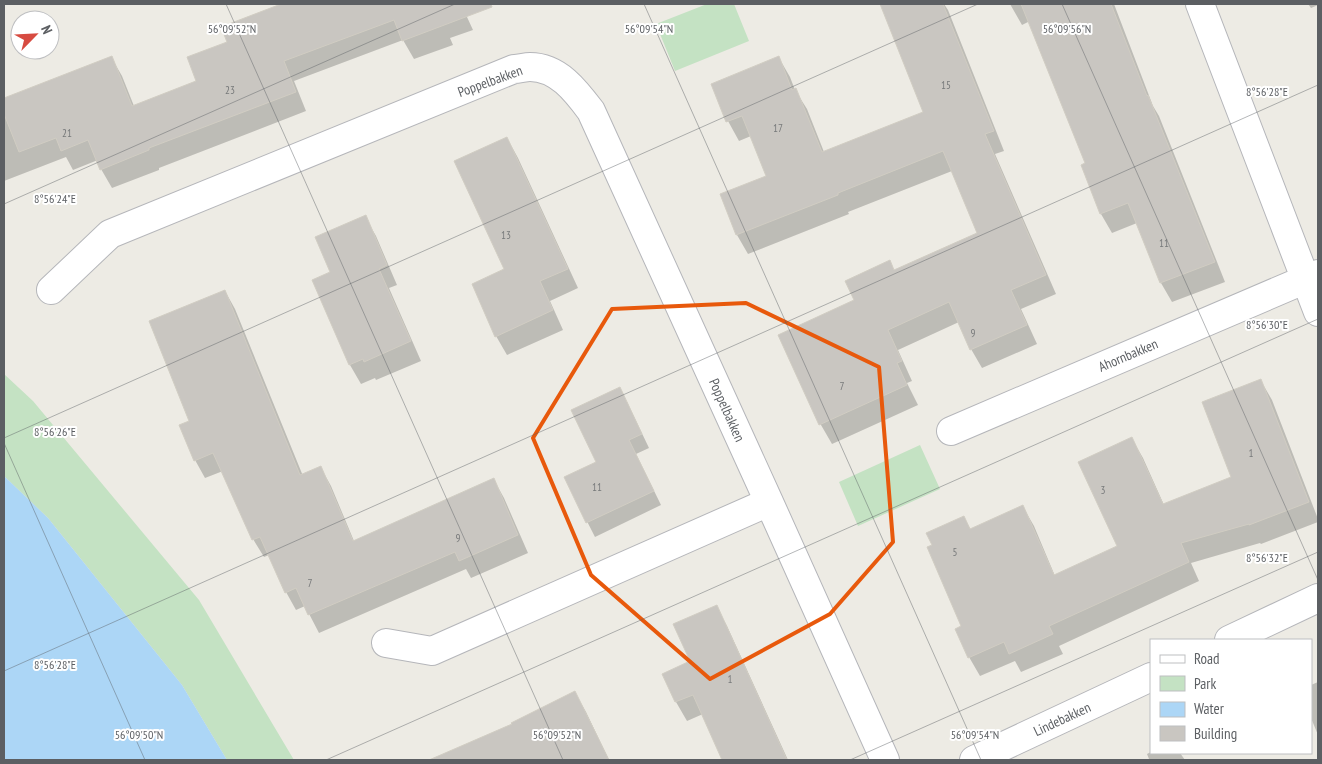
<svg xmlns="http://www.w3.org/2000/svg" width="1322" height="764" font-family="'PT Sans Narrow',sans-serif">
  <rect width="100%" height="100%" fill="#edebe4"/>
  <path fill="#c4e2c3" d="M707,4H734L749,41L675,71L656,24Z
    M4,374L33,401L199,600L294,760H227L182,685L48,518L4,476Z
    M920,445L940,489L858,526L839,482Z"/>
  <path fill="#acd6f6" d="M4,476L48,518L182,685L227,760H4Z"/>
  <path fill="#0003" d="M290,4H461L473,30L450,38L453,45L414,59L403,40L294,81L306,111L159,168V170L112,188L101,169L98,160L73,170L66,157L4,181V100L111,57L122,76L134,106L198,81L228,42L264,13Z
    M903,4H944L948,10L1004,151L995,154L1056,294L1021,309L1037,344L982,368L971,349L959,322L898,350L912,381L907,383L918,405L832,444L821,425L780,335L856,301L979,234L952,171L848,212L849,214L748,254L737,235L721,195L767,177L751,136L739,141L728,121L779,58L790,77L795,90L807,109L824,152L925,113L884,11Z
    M1010,4H1114L1153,106L1159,116L1225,282L1172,302L1161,283L1137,223L1112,233L1101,214L1083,165L1087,164L1030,21L1022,25Z
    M1308,4H1318V5L1311,8Z
    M507,138L518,158L578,288L550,301L563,330L507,355L496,336L506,270Z
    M365,217L376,236L397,285L389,288L421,361L376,380L375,378L361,384L350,365L314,280L332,273Z
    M225,291L235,309L303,476L321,468L331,486L354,541L494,480L504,498L528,553L471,578L466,569L319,633L305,606L296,610L286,592L269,555L264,557L253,539L223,471L205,478L195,460L191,421Z
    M1261,381L1272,400L1318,519V522L1261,544L1260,543L1191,563L1199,581L1059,646L1063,654L1021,672L1015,661L980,676L969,657L963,626L964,518L971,530L1023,507L1034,526L1055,576L1119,547L1132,439L1143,458L1164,505L1232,478Z
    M627,402L649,448L636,454L661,505L595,537L565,478L597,462Z
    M716,606L727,626L788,760H724L703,714L687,721L676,702L664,674L692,662Z
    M1318,682V735L1311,718V685Z
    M575,693L586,712L609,760H434L514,725Z
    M1151,752L1180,753L1185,760H1146L1149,759L1147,754Z"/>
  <path fill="#c9c6c1" stroke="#d1cdc3" d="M281,4H491L492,7L402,41L394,20L284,61L296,92L149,148V150L100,170L88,140L61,151L56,138L19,152L4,114V98L112,56L132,106L196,81L187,57L227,42L221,27Z
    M880,4H943L994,131L985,134L1046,275L1011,290L1027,325L970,350L949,302L888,330L902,361L897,363L907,385L819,425L778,335L854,300L845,281L890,260L894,270L977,233L943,151L838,193V195L736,235L720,194L766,176L742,116L726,122L711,84L779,56L792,90L796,88L822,152L923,112Z
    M1021,4H1111L1147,96L1148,95L1215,262L1160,283L1128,203L1100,214L1081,165L1085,163Z
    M507,137L568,269L540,281L553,310L495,337L472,284L504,269L454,161Z
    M366,215L387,265L379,269L411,341L364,362L363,359L349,365L312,280L330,272L315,237Z
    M225,290L300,475L321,466L353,541L494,478L518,535L459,561L455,552L308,615L296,588L285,593L260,537L252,540L213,453L194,461L179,425L189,421L149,321Z
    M1261,379L1309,502L1249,525V524L1181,543L1189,562L1049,626L1053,634L1009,654L1004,642L968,658L955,629L961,626L927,547L932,545L926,533L964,516L970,529L1023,505L1054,575L1117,546L1078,462L1132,437L1163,504L1231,477L1202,402Z
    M620,387L642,434L629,440L654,491L586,523L564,477L596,462L571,410Z
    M717,605L787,760H722L693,695L675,702L662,674L690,661L673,624Z
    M575,691L609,760H429L512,724L511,723Z"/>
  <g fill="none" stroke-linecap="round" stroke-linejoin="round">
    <g stroke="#b5b6ba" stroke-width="30">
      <path id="minor" d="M1200,4L1318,312
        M51,290L110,234L514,69C519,69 525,67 530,67C558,67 576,91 591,111L769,502L885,760
        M951,431L1318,274
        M1229,640L1318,598
        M386,643L432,651L769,502
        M974,760L1151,677"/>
    </g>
    <use href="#minor" stroke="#fff" stroke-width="28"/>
  </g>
  <path fill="none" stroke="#e8590c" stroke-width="4" stroke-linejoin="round" d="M746,303L879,367L893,542L830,614L710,679L591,575L533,438L612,309Z"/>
  <path fill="none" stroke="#5c5f63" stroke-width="1" stroke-opacity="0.45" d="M226,4L563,760M644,4L981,760M1062,4L1318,580M4,204L455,4M4,438L978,4M4,443L145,760M4,671L1318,85M326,760L1318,319M850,760L1318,552"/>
  <g text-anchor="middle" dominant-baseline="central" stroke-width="4" stroke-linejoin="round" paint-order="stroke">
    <g font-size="11" fill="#77797a">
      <text x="946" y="85">15</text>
      <text x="230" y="90">23</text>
      <text x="778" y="128">17</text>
      <text x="67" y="133">21</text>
      <text x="506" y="235">13</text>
      <text x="1164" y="243">11</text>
      <text x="973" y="333">9</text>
      <text x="842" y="386">7</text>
      <text x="1251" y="453">1</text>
      <text x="597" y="487">11</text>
      <text x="1103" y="490">3</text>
      <text x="458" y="538">9</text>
      <text x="955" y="552">5</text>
      <text x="310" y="583">7</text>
      <text x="730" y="679">1</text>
    </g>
    <g font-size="14" fill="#5c5f63" stroke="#fff">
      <text transform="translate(490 81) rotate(-20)">Poppelbakken</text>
      <text transform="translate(1128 355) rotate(-23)">Ahornbakken</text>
      <text transform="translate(727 410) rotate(66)">Poppelbakken</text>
      <text transform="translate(1062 719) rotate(-25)">Lindebakken</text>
    </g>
  </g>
  <g font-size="12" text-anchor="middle" fill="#5c5f63" stroke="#fff" stroke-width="4" stroke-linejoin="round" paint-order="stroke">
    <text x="649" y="33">56°09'54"N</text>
    <text x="1067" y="33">56°09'56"N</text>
    <text x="232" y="33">56°09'52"N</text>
    <text x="1267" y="96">8°56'28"E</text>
    <text x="55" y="203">8°56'24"E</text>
    <text x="1267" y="329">8°56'30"E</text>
    <text x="55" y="436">8°56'26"E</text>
    <text x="1267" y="562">8°56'32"E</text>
    <text x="55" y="669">8°56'28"E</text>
    <text x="139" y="739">56°09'50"N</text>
    <text x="557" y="739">56°09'52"N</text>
    <text x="975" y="739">56°09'54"N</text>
  </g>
  <rect width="1322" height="764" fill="none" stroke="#5c5f63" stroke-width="10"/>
  <rect x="1150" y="639" width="162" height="115" fill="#ffffff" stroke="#bebfc1"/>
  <rect x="1160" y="655" width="25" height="8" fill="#ffffff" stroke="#bebfc1"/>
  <text x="1194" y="664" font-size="15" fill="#5c5f63">Road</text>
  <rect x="1160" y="676" width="25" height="15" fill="#c4e2c3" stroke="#bebfc1"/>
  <text x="1194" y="689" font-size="15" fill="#5c5f63">Park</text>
  <rect x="1160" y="702" width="25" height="15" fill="#acd6f6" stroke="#bebfc1"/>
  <text x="1194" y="714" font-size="15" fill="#5c5f63">Water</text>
  <rect x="1160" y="726" width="25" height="15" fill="#c9c6c1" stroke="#bebfc1"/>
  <text x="1194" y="739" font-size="15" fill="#5c5f63">Building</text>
  <g transform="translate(35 35) rotate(66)"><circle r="24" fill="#ffffff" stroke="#bebfc1"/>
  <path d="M0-4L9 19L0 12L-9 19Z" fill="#d74b41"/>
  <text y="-8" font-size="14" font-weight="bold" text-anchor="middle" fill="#5c5f63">N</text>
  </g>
</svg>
